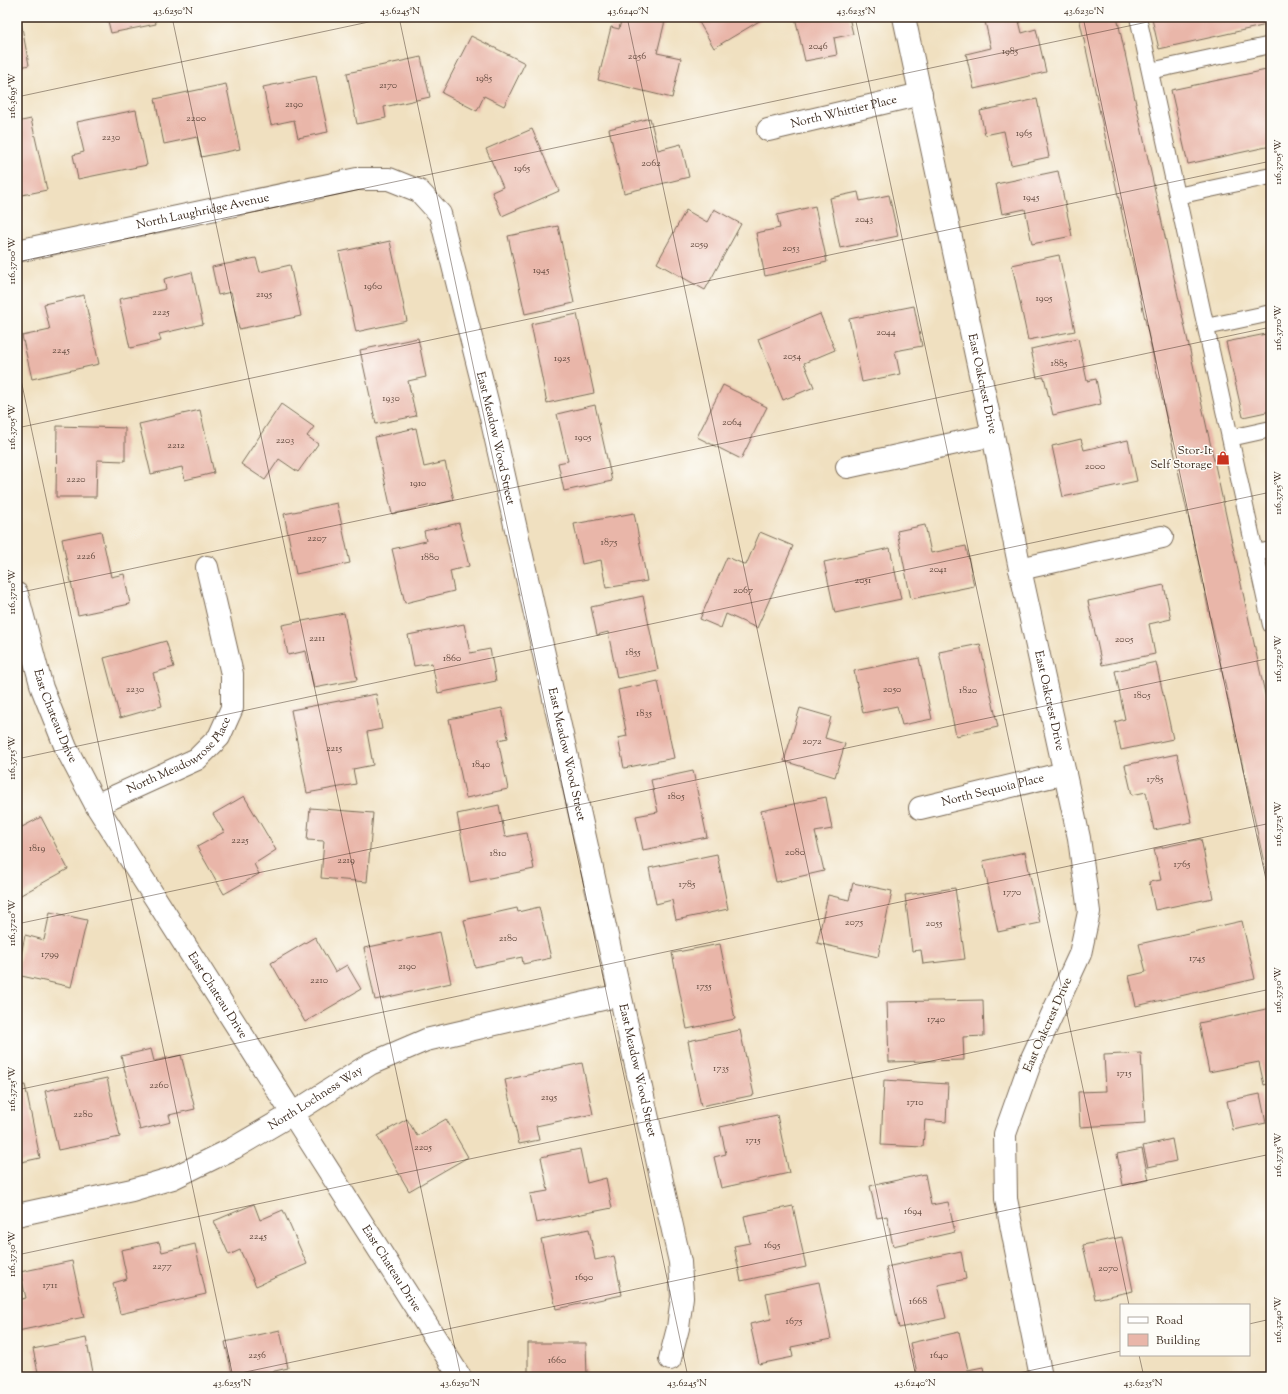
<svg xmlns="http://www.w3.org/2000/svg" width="1288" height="1394" font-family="'Sorts Mill Goudy',serif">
  <rect width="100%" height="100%" fill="#fdfcf7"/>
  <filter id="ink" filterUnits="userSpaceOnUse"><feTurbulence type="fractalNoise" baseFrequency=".025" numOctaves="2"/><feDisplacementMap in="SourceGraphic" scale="8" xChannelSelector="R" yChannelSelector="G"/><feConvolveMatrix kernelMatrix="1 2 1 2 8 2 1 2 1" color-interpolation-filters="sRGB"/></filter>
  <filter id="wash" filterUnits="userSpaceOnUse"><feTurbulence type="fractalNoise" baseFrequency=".012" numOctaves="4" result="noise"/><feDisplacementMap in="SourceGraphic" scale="16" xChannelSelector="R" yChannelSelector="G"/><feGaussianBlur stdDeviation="0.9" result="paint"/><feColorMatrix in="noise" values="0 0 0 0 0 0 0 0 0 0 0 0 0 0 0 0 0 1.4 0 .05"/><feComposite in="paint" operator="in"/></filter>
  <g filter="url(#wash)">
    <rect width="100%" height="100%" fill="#f0e0c0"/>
    <g id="blocks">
      <path fill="#e9b6a9" d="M17,17H20L29,65L17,68Z
        M107,17H154L156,24L111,33Z
        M622,17H666L657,53L681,58L672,98L598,80L611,27L619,29Z
        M696,17H766L714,48Z
        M795,17H849L853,34L834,38L837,55L805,61Z
        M984,17H1018L1022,33L1036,29L1046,72L974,89L966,54L991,48Z
        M1079,17H1117L1271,721V895Z
        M1161,17H1271V24L1159,49L1152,19Z
        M471,36L525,63L504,106L484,96L477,111L442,93Z
        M421,57L430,97L384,107L386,118L357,124L347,73Z
        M1271,69V146L1188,164L1171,90Z
        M316,76L328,132L298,138L294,120L271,125L263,87Z
        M226,84L240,149L201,157L197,137L164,144L155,99Z
        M1037,99L1049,157L1011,165L1004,131L985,135L980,111Z
        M136,110L147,165L78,179L73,155L84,152L77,122Z
        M650,118L658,150L681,144L689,177L624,193L609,129Z
        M31,119L47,190L17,196V122Z
        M532,129L559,191L502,216L492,192L503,187L486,149Z
        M1058,171L1072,236L1032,244L1025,209L1002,214L996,184Z
        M858,192L860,201L889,195L898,236L840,248L830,198Z
        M815,206L827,262L765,276L756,233L780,228L777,215Z
        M714,209L741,224L705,290L657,263L686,210L707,222Z
        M558,226L574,303L525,314L508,236Z
        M390,241L407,321L356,332L339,252Z
        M1059,255L1075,331L1028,340L1012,265Z
        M256,258L260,272L290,265L301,316L239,329L231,292L218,295L212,267Z
        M192,272L203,324L159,334L161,341L130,348L119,299L166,289L164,279Z
        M84,295L99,364L32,379L22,336L50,330L44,304Z
        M914,306L922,346L895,351L900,374L862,382L849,319Z
        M577,314L594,393L547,403L531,324Z
        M820,314L835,350L804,363L814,387L783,400L758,339Z
        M1271,333V411L1243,417L1226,342Z
        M418,338L426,377L408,381L416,416L376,424L360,350Z
        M1078,338L1087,381L1096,379L1101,404L1053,415L1044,377L1037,378L1031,349Z
        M723,385L767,407L741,459L697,437Z
        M281,404L314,427L307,436L318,444L298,472L279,459L265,480L241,464Z
        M595,405L612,481L564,491L558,463L568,461L557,414Z
        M200,410L214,473L185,480L182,467L151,474L139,424Z
        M57,426L125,428V461L97,460L96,497H56Z
        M416,428L424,467L445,462L454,500L392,514L375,437Z
        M1081,439L1084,450L1128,440L1137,481L1063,497L1052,446Z
        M337,503L350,563L296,574L284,514Z
        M634,513L647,581L606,588L601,560L582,564L574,524Z
        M459,523L469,566L450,571L454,591L405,603L392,549L426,541L424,531Z
        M925,525L931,553L966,546L974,586L911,599L897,531Z
        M101,531L111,577L124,574L130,604L78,615L62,539Z
        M760,532L793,546L757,628L726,614L721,628L700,619L727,557L746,565Z
        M890,548L901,599L835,613L824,562Z
        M1164,585L1171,619L1149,624L1155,654L1102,665L1088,601Z
        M643,596L658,670L617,678L608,632L597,635L591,607Z
        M344,613L357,680L314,688L306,651L288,655L282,625Z
        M464,624L470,653L490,649L496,681L438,693L432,663L414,666L408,635Z
        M166,641L174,667L153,673L162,706L120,718L104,658Z
        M980,644L998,727L956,736L939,652Z
        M919,658L932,719L902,725L897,706L863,713L854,671Z
        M1156,662L1173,739L1121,750L1115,722L1125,719L1115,671Z
        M658,681L674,758L624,768L618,738L627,736L618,690Z
        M376,694L382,729L367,732L373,765L353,769L356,784L307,793L291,710Z
        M502,708L508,738L498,740L508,789L466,798L449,719Z
        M800,708L831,717L825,738L845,744L835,777L784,761Z
        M1177,754L1192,822L1154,830L1146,792L1132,795L1125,765Z
        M693,771L707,837L643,850L636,816L658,812L651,780Z
        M244,796L276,850L254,864L259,874L224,894L197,847L224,832L213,814Z
        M826,797L832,829L815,832L824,871L776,882L761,811Z
        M499,805L505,837L527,833L534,869L470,882L457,814Z
        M310,808L373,813L367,882L321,878L324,841L307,840Z
        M17,817L22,827L41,817L68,869L19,896L17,892Z
        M1201,839L1213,898L1155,910L1149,882L1161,880L1154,849Z
        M1025,852L1040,923L998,932L983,861Z
        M717,854L728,909L676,920L672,900L656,904L649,868Z
        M853,883L892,891L878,957L817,943L828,895L849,900Z
        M955,888L965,959L923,964L921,950L912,951L905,895Z
        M539,907L551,958L523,964L522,957L475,967L464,920L517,908L518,912Z
        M50,912L87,920L71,987L17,975L25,935L44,940Z
        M1242,921L1255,979L1136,1006L1129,976L1146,972L1139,944Z
        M440,932L451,983L375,1000L364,948Z
        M315,937L335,972L347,965L361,989L305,1022L271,963Z
        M720,944L735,1019L687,1029L672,953Z
        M983,1000L984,1036L963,1037L964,1060L889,1062L887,1002Z
        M1271,1008V1083L1264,1085L1259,1062L1209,1072L1199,1023Z
        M740,1030L754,1095L701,1106L688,1041Z
        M151,1049L154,1061L181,1055L195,1109L169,1115L171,1122L140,1130L121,1056Z
        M1141,1053L1145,1123L1080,1127L1078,1092L1106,1091L1104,1055Z
        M582,1063L593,1114L536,1126L539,1140L519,1144L505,1080Z
        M107,1078L120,1137L58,1150L45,1091Z
        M884,1080L948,1084L946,1122L925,1120L923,1147L881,1145Z
        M25,1085L40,1158L17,1163V1086Z
        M1260,1094L1266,1123L1233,1130L1227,1101Z
        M777,1115L789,1173L721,1188L714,1157L726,1154L720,1127Z
        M407,1119L417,1136L446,1119L468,1157L409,1191L377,1136Z
        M1172,1139L1176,1161L1148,1167L1143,1146Z
        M580,1149L587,1183L606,1178L612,1208L536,1223L530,1194L548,1191L541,1157Z
        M1142,1149L1149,1180L1123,1185L1117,1154Z
        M925,1174L931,1205L948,1202L955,1232L893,1246L887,1216L877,1218L870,1186Z
        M254,1204L260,1220L283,1210L307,1264L256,1286L240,1250L229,1255L214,1221Z
        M793,1206L806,1267L741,1281L734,1246L750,1243L744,1216Z
        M589,1229L595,1260L614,1256L622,1295L556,1309L541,1239Z
        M1122,1237L1133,1291L1095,1299L1083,1245Z
        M159,1242L162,1252L195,1244L206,1294L120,1314L113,1283L127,1279L121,1250Z
        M961,1251L966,1279L938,1285L946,1318L899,1328L886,1267Z
        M72,1261L84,1317L18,1331L17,1300L26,1298L20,1272Z
        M819,1282L831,1339L791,1347L793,1357L759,1364L750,1324L771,1319L766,1293Z
        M280,1330L288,1368L266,1373L267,1377H233L225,1342Z
        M959,1332L968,1370L983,1367L985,1377H918L910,1343Z
        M86,1338L94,1377H39L33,1349Z
        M528,1343H586L587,1377H528Z"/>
    </g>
  </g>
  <g filter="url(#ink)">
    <use href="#blocks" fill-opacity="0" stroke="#7a6a57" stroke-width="1"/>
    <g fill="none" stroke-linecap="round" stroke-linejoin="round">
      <g stroke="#7a6a57" stroke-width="18">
        <path id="lane" d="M1138,17L1271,625
          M1150,71L1271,45
          M1177,196L1271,176
          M1206,327L1271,313
          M1230,438L1271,429
          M1255,553L1271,550"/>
      </g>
      <g stroke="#7a6a57" stroke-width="24">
        <g id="street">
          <path id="s1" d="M904,17L993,435L1020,569L1079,838L1089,912L1080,954L1032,1058L1005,1134L1006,1199L1041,1377"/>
          <path id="s2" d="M768,130L921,94"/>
          <path id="s3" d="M17,251L357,179H389L419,191L440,214L490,413L680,1262L682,1297L678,1328L670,1359"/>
          <path d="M847,467L993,435"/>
          <path d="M1020,569L1162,537"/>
          <path id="s4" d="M17,594L42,688L66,748L96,805L460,1377"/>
          <path id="s5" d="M96,805L197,759L219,737L232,708V674L207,567"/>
          <path id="s6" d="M920,808L1065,773"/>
          <path id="s7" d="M17,1215L132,1190L173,1178L234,1148L292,1114L370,1064L426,1040L620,995"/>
        </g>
      </g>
      <use href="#lane" stroke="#fff" stroke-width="16"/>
      <use href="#street" stroke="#fff" stroke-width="22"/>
    </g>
  </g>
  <path fill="none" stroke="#3b2a1e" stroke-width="1" stroke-opacity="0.45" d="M172,17L461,1377M399,17L688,1377M627,17L916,1377M855,17L1129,1305M1083,17L1271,903M17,97L392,17M17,262L1171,17M17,361L233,1377M17,428L1271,161M17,593L1271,327M17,759L1271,492M17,924L1271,658M17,1090L1271,823M17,1255L1271,989M1249,1324L1271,1319M1139,1355L1144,1377M222,1377L1271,1154M1000,1377L1121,1351"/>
  <defs>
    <g id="shop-bare" transform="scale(1.08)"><path d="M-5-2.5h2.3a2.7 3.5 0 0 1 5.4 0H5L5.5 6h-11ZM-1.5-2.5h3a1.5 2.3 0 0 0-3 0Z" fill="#c8321e" stroke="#fdfcf7" stroke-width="2.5" paint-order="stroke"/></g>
  </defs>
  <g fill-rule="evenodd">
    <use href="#shop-bare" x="1223" y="458"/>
  </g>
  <g text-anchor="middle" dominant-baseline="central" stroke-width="3" stroke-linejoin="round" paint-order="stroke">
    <g font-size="10" fill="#664d41">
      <text x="818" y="46">2046</text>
      <text x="1010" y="51">1985</text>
      <text x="637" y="56">2056</text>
      <text x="484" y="78">1985</text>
      <text x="388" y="85">2170</text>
      <text x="294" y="104">2190</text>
      <text x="196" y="118">2200</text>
      <text x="1024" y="133">1965</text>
      <text x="111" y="137">2230</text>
      <text x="651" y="163">2062</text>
      <text x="522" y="168">1965</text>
      <text x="1031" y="197">1945</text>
      <text x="864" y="219">2043</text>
      <text x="699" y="244">2059</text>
      <text x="791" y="248">2053</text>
      <text x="541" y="270">1945</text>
      <text x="373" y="286">1960</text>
      <text x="264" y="294">2195</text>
      <text x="1044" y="298">1905</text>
      <text x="161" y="312">2225</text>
      <text x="886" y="332">2044</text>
      <text x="61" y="350">2245</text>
      <text x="792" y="356">2054</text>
      <text x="562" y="358">1925</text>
      <text x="1059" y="363">1885</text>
      <text x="391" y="398">1930</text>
      <text x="732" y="422">2064</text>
      <text x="583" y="437">1905</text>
      <text x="285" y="440">2203</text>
      <text x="176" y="445">2212</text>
      <text x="1095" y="466">2000</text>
      <text x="76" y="479">2220</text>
      <text x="418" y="483">1910</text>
      <text x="317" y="538">2207</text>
      <text x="609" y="542">1875</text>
      <text x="86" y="556">2226</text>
      <text x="430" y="557">1880</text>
      <text x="938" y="569">2041</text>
      <text x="863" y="580">2051</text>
      <text x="743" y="590">2067</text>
      <text x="317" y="638">2211</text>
      <text x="1124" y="639">2005</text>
      <text x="633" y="652">1855</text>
      <text x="452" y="658">1860</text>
      <text x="135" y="689">2230</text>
      <text x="892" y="689">2050</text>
      <text x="968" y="690">1820</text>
      <text x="1142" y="695">1805</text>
      <text x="644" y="713">1835</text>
      <text x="812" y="741">2072</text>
      <text x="334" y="748">2215</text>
      <text x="481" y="764">1840</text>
      <text x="1155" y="779">1785</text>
      <text x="676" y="796">1805</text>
      <text x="240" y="840">2225</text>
      <text x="37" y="848">1819</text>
      <text x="795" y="852">2080</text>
      <text x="498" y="853">1810</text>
      <text x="346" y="860">2219</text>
      <text x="1182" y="864">1765</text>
      <text x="687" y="884">1785</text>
      <text x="1012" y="892">1770</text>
      <text x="854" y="922">2075</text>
      <text x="934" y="923">2055</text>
      <text x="508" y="938">2180</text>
      <text x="50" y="954">1799</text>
      <text x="1197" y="958">1745</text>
      <text x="407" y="966">2190</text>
      <text x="319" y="980">2210</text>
      <text x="704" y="986">1755</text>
      <text x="936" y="1019">1740</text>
      <text x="721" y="1068">1735</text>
      <text x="1124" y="1073">1715</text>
      <text x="159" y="1085">2260</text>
      <text x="549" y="1097">2195</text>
      <text x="915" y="1102">1710</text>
      <text x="83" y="1114">2280</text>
      <text x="753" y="1140">1715</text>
      <text x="423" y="1147">2205</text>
      <text x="913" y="1211">1694</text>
      <text x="258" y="1236">2245</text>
      <text x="772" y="1245">1695</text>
      <text x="162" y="1266">2277</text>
      <text x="1108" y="1268">2070</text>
      <text x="584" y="1277">1690</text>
      <text x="50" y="1285">1711</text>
      <text x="918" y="1301">1668</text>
      <text x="794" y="1321">1675</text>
      <text x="257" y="1355">2256</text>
      <text x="939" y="1355">1640</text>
      <text x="557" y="1360">1660</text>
    </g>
    <g font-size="12" fill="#3b2a1e" stroke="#fdfcf7">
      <text stroke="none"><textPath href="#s2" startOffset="78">North Whittier Place</textPath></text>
      <text stroke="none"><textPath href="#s3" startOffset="190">North Laughridge Avenue</textPath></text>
      <text stroke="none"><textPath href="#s1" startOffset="375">East Oakcrest Drive</textPath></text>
      <text stroke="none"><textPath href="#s3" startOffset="674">East Meadow Wood Street</textPath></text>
      <text stroke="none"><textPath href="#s1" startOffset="699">East Oakcrest Drive</textPath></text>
      <text stroke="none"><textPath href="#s4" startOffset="128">East Chateau Drive</textPath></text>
      <text stroke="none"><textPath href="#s5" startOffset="99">North Meadowrose Place</textPath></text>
      <text stroke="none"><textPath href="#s3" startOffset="998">East Meadow Wood Street</textPath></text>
      <text stroke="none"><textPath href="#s6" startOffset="75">North Sequoia Place</textPath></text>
      <text stroke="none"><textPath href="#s4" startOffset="452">East Chateau Drive</textPath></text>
      <text transform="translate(1048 1025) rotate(-66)">East Oakcrest Drive</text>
      <text stroke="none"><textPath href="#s3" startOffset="1322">East Meadow Wood Street</textPath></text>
      <text stroke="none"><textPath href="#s7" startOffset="324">North Lochness Way</textPath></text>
      <text stroke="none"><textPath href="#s4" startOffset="776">East Chateau Drive</textPath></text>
    </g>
    <g font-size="12" fill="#3b2a1e" stroke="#fdfcf7" text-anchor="end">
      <text x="1212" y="451">Stor-It<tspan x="1212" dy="14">Self Storage</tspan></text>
    </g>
  </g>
  <rect width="1288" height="1394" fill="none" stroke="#fdfcf7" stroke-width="44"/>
  <rect x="1120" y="1304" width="130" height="52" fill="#fdfcf7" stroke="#afa8a0"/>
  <rect x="1128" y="1317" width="20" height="6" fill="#ffffff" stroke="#afa8a0"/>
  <text x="1156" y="1324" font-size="12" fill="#3b2a1e">Road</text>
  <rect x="1128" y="1334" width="20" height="12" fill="#e9b6a9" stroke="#afa8a0"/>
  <text x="1156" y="1344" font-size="12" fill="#3b2a1e">Building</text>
  <rect x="22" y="22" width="1244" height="1350" fill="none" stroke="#3b2a1e" stroke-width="1.5"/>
  <g font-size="10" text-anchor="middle" fill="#3b2a1e">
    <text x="173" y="14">43.6250°N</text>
    <text x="400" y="14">43.6245°N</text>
    <text x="628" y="14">43.6240°N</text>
    <text x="856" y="14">43.6235°N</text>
    <text x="1084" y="14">43.6230°N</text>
    <text transform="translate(11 96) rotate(-90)" y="4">116.3695°W</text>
    <text transform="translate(1277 162) rotate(-90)" y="4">116.3705°W</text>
    <text transform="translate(11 261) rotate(-90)" y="4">116.3700°W</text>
    <text transform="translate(1277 328) rotate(-90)" y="4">116.3710°W</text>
    <text transform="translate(11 427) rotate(-90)" y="4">116.3705°W</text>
    <text transform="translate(1277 493) rotate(-90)" y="4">116.3715°W</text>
    <text transform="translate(11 592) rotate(-90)" y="4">116.3710°W</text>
    <text transform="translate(1277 659) rotate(-90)" y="4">116.3720°W</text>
    <text transform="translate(11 758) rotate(-90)" y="4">116.3715°W</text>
    <text transform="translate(1277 824) rotate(-90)" y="4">116.3725°W</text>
    <text transform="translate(11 923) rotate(-90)" y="4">116.3720°W</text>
    <text transform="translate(1277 990) rotate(-90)" y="4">116.3730°W</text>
    <text transform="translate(11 1089) rotate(-90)" y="4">116.3725°W</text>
    <text transform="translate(1277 1155) rotate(-90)" y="4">116.3735°W</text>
    <text transform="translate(11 1254) rotate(-90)" y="4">116.3730°W</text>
    <text transform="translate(1277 1320) rotate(-90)" y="4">116.3740°W</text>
    <text x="232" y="1386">43.6255°N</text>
    <text x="460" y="1386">43.6250°N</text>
    <text x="687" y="1386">43.6245°N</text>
    <text x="915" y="1386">43.6240°N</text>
    <text x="1143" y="1386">43.6235°N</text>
  </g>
</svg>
